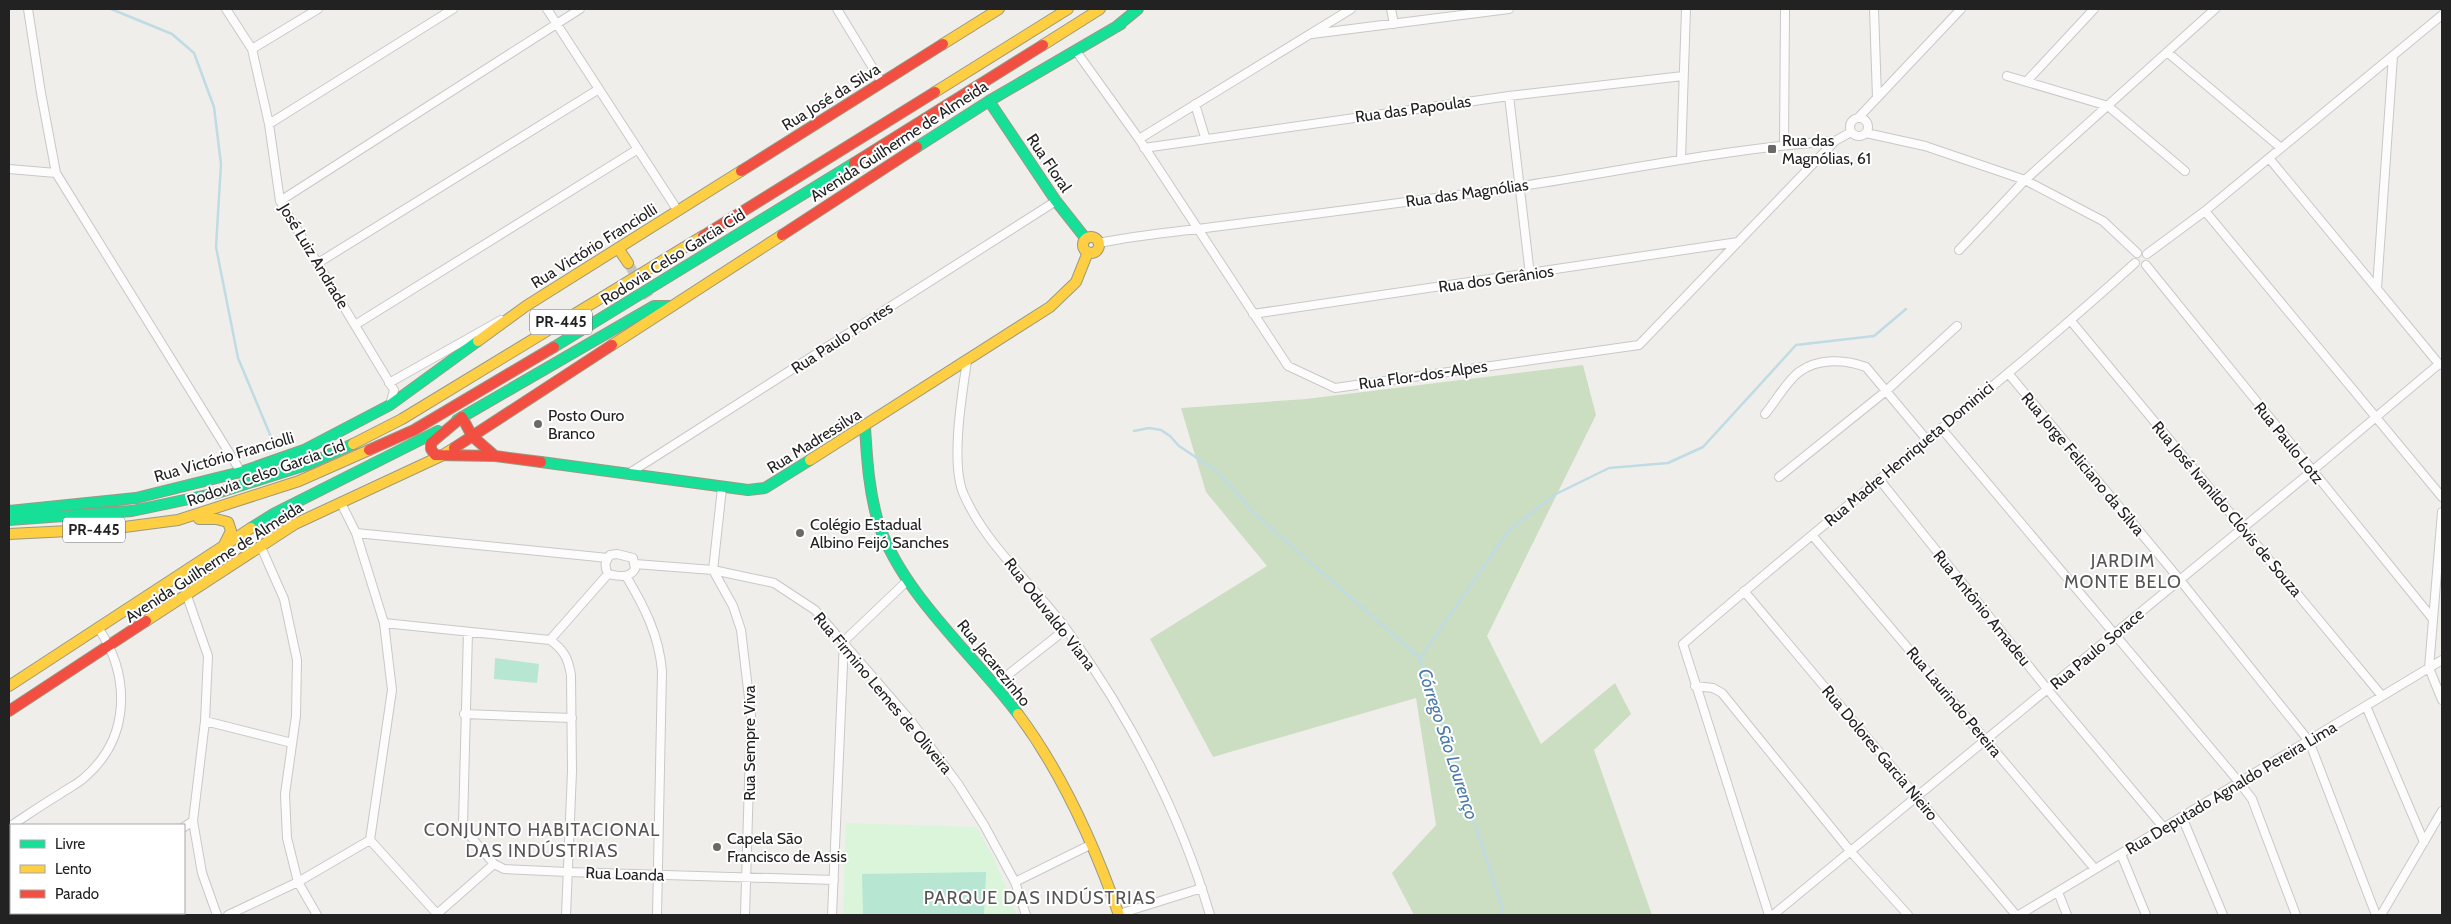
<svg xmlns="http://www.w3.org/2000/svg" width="2451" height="924" font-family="Cabin,sans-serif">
  <rect width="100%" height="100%" fill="#f0eeeb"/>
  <path fill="#cbdec1" d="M1583,365L1596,415L1487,636L1541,744L1615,683L1631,714L1594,750L1652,915H1414L1392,873L1436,825L1416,698L1213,757L1150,639L1267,566L1206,492L1181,408L1306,399Z"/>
  <path fill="#daf5da" d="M846,823L976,827L994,858L1017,915H843Z"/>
  <path fill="#b7e6d2" d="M495,658L539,664L537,683L494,679Z
    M986,872L984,915H863L862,874Z"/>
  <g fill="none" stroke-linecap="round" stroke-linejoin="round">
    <path stroke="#bfdbe3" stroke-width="2.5" d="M111,9L172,34L194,53L214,107L221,164L216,247L238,358L271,437
      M1134,431L1149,428L1161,430L1170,436L1179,446L1218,472L1255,514L1420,658
      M1503,915L1501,903L1420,658L1510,529L1556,494L1609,468L1668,463L1703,447L1796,345L1874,336L1906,309"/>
    <path stroke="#c7c5c3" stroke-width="10" stroke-dasharray="10 5" stroke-linecap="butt" d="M628,263L650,300"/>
    <g stroke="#c9c8c7" stroke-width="10">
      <path id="street" d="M28,9L41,93L56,173
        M226,9L252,49L269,124L280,201L394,390L390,405
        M547,9L678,211
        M837,9L882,83
        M1391,9L1394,24
        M1874,9L1877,98
        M1312,34L1509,9
        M252,49L318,9
        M1076,51L1139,139L1288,366L1335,388L1639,345L1835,141L1851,132
        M2167,52L2281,148
        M2007,76L2108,106L2185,171
        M2027,81L2094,9
        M1509,96L1530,275
        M1195,104L1205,137
        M1850 127a9 9 0 1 1 18 0a9 9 0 1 1-18 0Z
        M1858,118L1961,9
        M269,124L453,9
        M1866,133L1925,146L2025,180L2103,221L2137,253
        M1139,139L1351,9
        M1784,144L1785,9
        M1144,148L1509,96L1683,76
        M2269,158L2439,364
        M1681,159L1686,9
        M9,169L56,173L241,472
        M280,201L580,9
        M2205,211L2442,497
        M1099,243C1142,234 1185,231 1229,225C1318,214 1406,202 1495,190C1609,174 1720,149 1835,141
        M1959,250L2025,180L2215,9
        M2147,254L2205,211L2442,15
        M318,263L599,89
        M2146,265L2433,619
        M2377,288L2393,56
        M1253,314L1738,242
        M2071,321L2382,696
        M355,325L638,149
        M967,361C962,394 950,465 964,495C987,547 1034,585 1067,630C1129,716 1180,813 1210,915
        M2008,373L2180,580L2309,741L2376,915
        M389,383L501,320
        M1765,414C1776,401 1786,382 1799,372C1818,358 1845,359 1866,367L1927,440
        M1941,428L2239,782L2252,799L2296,915
        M628,474L1056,201
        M1779,477L1886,391L1957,326
        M1879,479L2048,690L2164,828
        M722,488L713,570L733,606L741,630L751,715L745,915
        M341,503L356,533L384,623L392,690L370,840L438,915
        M2442,512L2429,668L2442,700
        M356,533L608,558
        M1812,535L2095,869
        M261,547L284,599L297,660L296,716L285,794L287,838L298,882L317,915
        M617,554L633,558L635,569C629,579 618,576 608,574C604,566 605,562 610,555Z
        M635,564L713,570L774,583L815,610L911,721L958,784L984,825L1015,882L1026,915
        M626,576C644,606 659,635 662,671L657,915
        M1744,591L2016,915
        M187,596L208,656L205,721L193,821L202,873L217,915
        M384,623L550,640
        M468,632L463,824L466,831L494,864
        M995,685L1066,629
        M1695,686L1713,688L1722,693L1851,852L1908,915
        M2366,706L2424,842
        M464,714L572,718
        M205,721L292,743
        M2182,817L2223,915
        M9,827C26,816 43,804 60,794C68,788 78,784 85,777C131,737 130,676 99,629
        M184,827L193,821
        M2121,854L2146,915
        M1015,882L1092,844
        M2058,892L2067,915
        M437,914L494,864L504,869L567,872L834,880
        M1119,914L1202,888
        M48,915L51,913
        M228,915L298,882L370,840
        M566,915L572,771L571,675C568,658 564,650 550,640L608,574
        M832,915L844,641L907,581
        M1769,915L1683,644C1831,515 1989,395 2135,263
        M1773,915L2312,471L2439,364L2442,365
        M2019,915L2442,660
        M2381,915L2442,811"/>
    </g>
    <g stroke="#999a82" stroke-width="12">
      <path id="fast" d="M1116,27L1138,9
        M989,101L1056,201L1086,239
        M917,147L989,101L1121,24
        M554,347L854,163
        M457,420L654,306H670
        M865,427C867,460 869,493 879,525C904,596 973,654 1018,714
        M541,462L748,490L765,488L810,460
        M9,511L136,498L241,472L304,450L390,405L478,341
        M9,520L132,511L217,493L306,465L353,444
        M251,528L275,513L438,431"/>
    </g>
    <g stroke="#999a82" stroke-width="12">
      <path id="slow" d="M943,44L999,9
        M1043,45L1100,9
        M935,92L1068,9
        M1083 245a8 8 0 1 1 16 0a8 8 0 1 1-16 0Z
        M618,248L628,263
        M478,341L526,306L741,171
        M612,345L782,235
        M353,444L402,419L703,236
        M810,460L1050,307L1076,282L1088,252
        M199,519H216L228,522L231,531L223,547
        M9,534L109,529L178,520L299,481L369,450
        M146,621L295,524L441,456L454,448
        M9,686L251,528
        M1018,714C1063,774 1094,844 1119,915"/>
    </g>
    <g stroke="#999a82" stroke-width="12">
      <path id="jam" d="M854,163L1043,45
        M741,171L943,44
        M782,235L917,147
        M703,236L935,92
        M454,448L612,345
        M369,450L414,430L554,347
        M495,456L472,436L462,417L431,443V449L435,455L495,456L541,462
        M9,711L146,621"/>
    </g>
    <use href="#street" stroke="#fdfcfc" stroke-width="8"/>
    <use href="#fast" stroke="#16e098" stroke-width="10"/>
    <use href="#slow" stroke="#ffcf43" stroke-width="10"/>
    <use href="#jam" stroke="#f24e42" stroke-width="10"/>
  </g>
  <g fill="#6a6968" stroke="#fff" stroke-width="2">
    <rect x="1767" y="144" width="10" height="10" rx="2.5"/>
    <circle cx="538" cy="424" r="5"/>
    <circle cx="800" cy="533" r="5"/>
    <circle cx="717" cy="847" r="5"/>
  </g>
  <g text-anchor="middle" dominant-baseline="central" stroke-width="4" stroke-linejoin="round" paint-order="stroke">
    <g fill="#fff" stroke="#646464" stroke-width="1">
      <rect x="530" y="309.5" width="62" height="25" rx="4"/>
      <rect x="63" y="517.5" width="62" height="25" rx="4"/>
    </g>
    <g font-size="15" font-weight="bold" fill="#222">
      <text x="561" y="322">PR-445</text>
      <text x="94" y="530">PR-445</text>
    </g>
    <g font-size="16" fill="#222" stroke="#fff">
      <text transform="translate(831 97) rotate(-32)">Rua José da Silva</text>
      <text transform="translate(1413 109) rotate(-8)">Rua das Papoulas</text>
      <text transform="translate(899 141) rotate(-33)">Avenida Guilherme de Almeida</text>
      <text transform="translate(1049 163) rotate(56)">Rua Floral</text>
      <text transform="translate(1467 193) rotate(-8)">Rua das Magnólias</text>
      <text transform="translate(594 246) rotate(-32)">Rua Victório Franciolli</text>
      <text transform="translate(314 256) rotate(59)">José Luiz Andrade</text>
      <text transform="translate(673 257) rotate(-32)">Rodovia Celso Garcia Cid</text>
      <text transform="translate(1496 279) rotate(-8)">Rua dos Gerânios</text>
      <text transform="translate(842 338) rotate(-33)">Rua Paulo Pontes</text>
      <text transform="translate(1423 375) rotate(-8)">Rua Flor-dos-Alpes</text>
      <text transform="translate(814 441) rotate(-32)">Rua Madressilva</text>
      <text transform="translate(2289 443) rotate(51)">Rua Paulo Lotz</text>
      <text transform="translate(1909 454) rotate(-40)">Rua Madre Henriqueta Dominici</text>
      <text transform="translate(224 457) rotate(-16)">Rua Victório Franciolli</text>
      <text transform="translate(2083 464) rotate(50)">Rua Jorge Feliciano da Silva</text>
      <text transform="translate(266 473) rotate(-20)">Rodovia Celso Garcia Cid</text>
      <text transform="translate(2227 509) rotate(50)">Rua José Ivanildo Clóvis de Souza</text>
      <text transform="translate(214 562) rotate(-33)">Avenida Guilherme de Almeida</text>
      <text transform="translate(1982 608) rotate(51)">Rua Antônio Amadeu</text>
      <text transform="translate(1050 614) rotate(52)">Rua Oduvaldo Viana</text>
      <text transform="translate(2097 649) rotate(-40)">Rua Paulo Sorace</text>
      <text transform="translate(994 663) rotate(51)">Rua Jacarezinho</text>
      <text transform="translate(883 693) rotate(50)">Rua Firmino Lemes de Oliveira</text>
      <text transform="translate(1954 702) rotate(50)">Rua Laurindo Pereira</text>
      <text transform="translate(749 743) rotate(-90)">Rua Sempre Viva</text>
      <text transform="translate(1880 753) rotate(50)">Rua Dolores Garcia Nieiro</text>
      <text transform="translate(2231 788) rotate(-31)">Rua Deputado Agnaldo Pereira Lima</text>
      <text transform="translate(625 874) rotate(2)">Rua Loanda</text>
    </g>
    <g font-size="16" fill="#222" stroke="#fff" text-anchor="start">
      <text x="1782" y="140">Rua das<tspan x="1782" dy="18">Magnólias, 61</tspan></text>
      <text x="548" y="415">Posto Ouro<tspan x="548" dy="18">Branco</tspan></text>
      <text x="810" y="524">Colégio Estadual<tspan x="810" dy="18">Albino Feijó Sanches</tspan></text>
      <text x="727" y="838">Capela São<tspan x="727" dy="18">Francisco de Assis</tspan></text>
    </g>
    <g font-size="18" letter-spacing="1" fill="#555" stroke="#fff">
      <text x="2123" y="561">JARDIM<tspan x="2123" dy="21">MONTE BELO</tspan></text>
      <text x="542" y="830">CONJUNTO HABITACIONAL<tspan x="542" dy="21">DAS INDÚSTRIAS</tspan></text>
      <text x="1040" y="898">PARQUE DAS INDÚSTRIAS</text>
    </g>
    <g font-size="18" font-style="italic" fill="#4a7aab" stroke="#fff">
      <text transform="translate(1448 744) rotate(72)">Córrego São Lourenço</text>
    </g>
  </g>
  <rect width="2451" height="924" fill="none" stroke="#222222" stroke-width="20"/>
  <rect x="10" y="824" width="175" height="90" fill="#ffffff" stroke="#a7a7a7"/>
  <rect x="20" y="840" width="25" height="8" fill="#16e098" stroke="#a7a7a7"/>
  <text x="55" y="849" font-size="15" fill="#222222">Livre</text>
  <rect x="20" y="865" width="25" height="8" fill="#ffcf43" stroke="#a7a7a7"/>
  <text x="55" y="874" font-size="15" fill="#222222">Lento</text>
  <rect x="20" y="890" width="25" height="8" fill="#f24e42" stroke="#a7a7a7"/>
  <text x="55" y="899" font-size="15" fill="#222222">Parado</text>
</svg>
